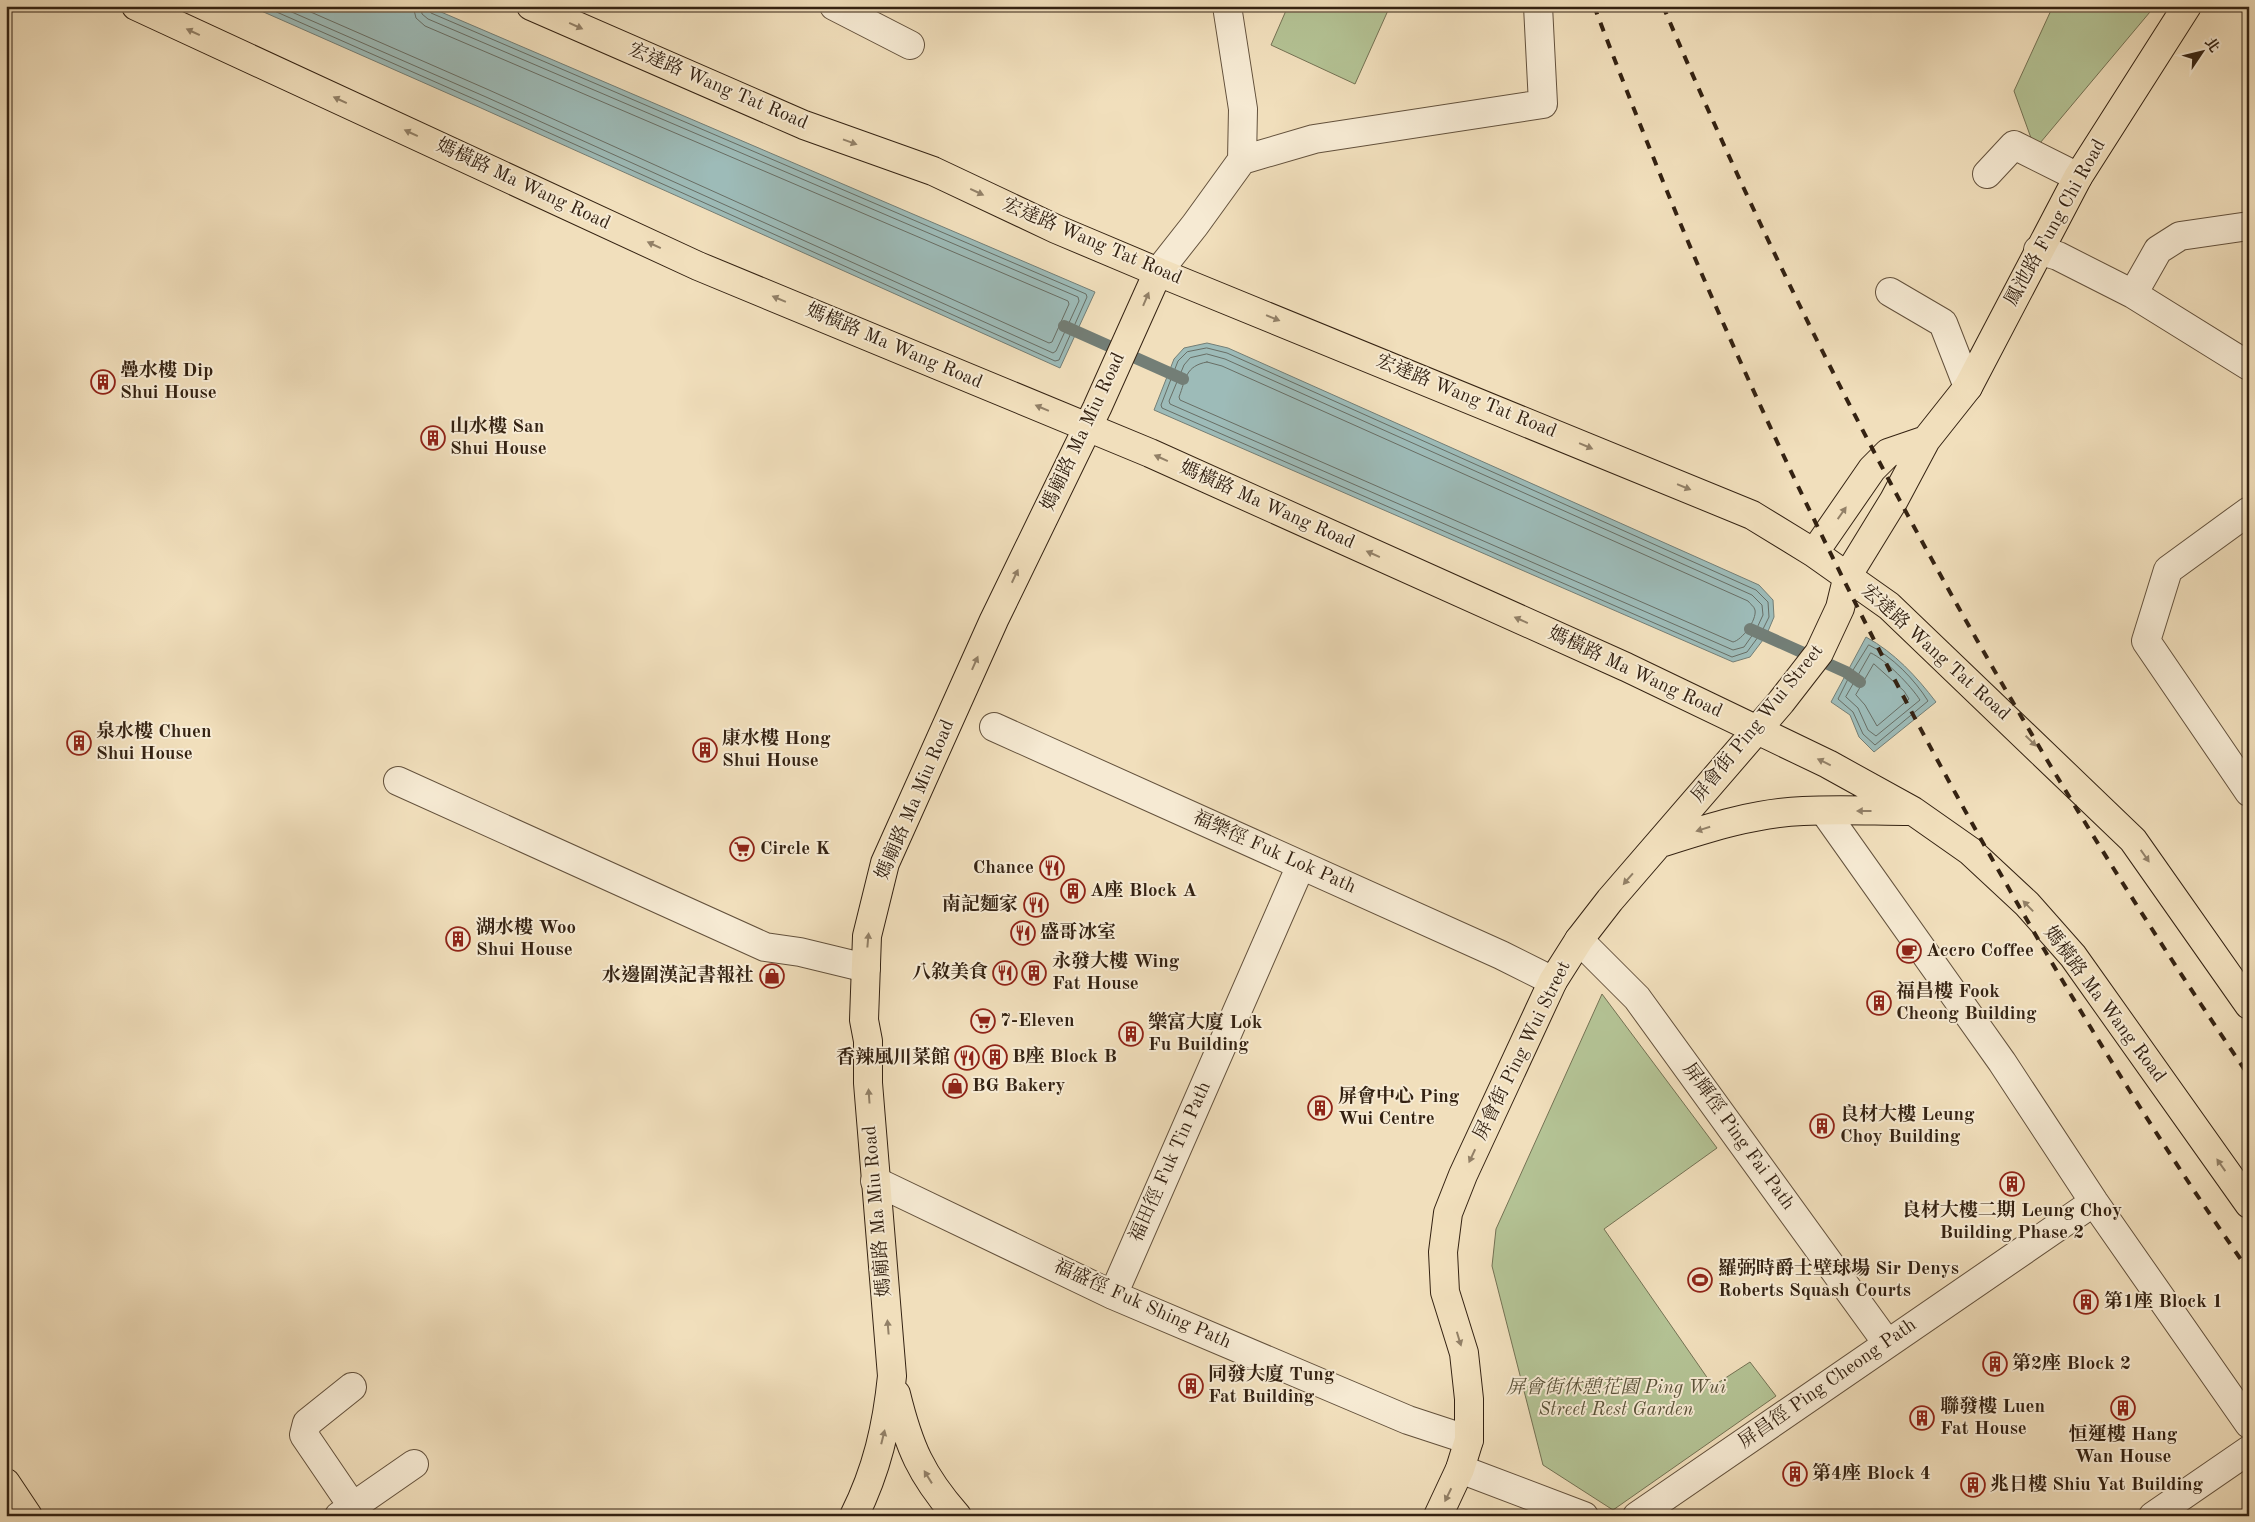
<svg xmlns="http://www.w3.org/2000/svg" width="2255" height="1522" font-family="'Old Standard TT','Noto Serif TC',serif">
  <rect width="100%" height="100%" fill="#f1dfbc"/>
  <filter id="stains"><feTurbulence type="fractalNoise" baseFrequency=".004" numOctaves="4"/><feColorMatrix values="0 0 0 0 .2 0 0 0 0 .09 0 0 0 0 .02 0 0 0 .5 -.17"/></filter>
  <radialGradient id="worn" r=".72"><stop offset=".6" stop-color="#630" stop-opacity="0"/><stop offset="1" stop-color="#630" stop-opacity=".3"/></radialGradient>
  <path fill="#b4c395" stroke="#747254" d="M1288,6H1390L1355,84L1271,45Z
    M2053,6H2155L2035,149L2014,91Z
    M1602,994L1717,1148L1604,1229L1713,1386L1750,1362L1776,1396L1613,1510L1543,1465L1492,1266L1496,1229Z"/>
  <path fill="#9dbbb8" stroke="#737e76" d="M250,6H427L1095,292L1060,368L481,108Z
    M1207,343L1228,348L1759,585L1773,600L1774,617L1766,636L1750,657L1733,662L1154,410L1174,359L1184,348Z
    M1866,637C1895,653 1916,676 1936,702L1874,752L1859,737L1850,715L1831,702Z"/>
  <g fill="none" stroke-linecap="round" stroke-linejoin="round">
    <path stroke="#686e65" stroke-width="1" d="M263,6L483,103L1055,361L1059,360L1087,297L1086,294L431,13L427,6
      M278,6L486,97L1053,353L1056,351L1079,301L1078,297L428,19L422,14L421,6
      M297,6L489,90L1049,343L1052,342L1069,304L1068,301L425,26L416,18L413,6
      M1207,348L1227,353L1756,590L1768,602L1769,617L1761,633L1747,652L1732,657L1162,408L1161,405L1178,361L1187,352Z
      M1207,354L1225,359L1752,595L1762,605L1763,615L1756,630L1744,647L1733,650L1170,404L1169,401L1184,365L1190,358Z
      M1207,362L1222,366L1748,601C1750,604 1754,606 1755,610C1757,620 1742,640 1733,642L1180,400L1179,397C1186,379 1185,366 1207,362Z
      M1869,645C1892,656 1915,680 1928,701L1875,745L1863,734L1853,712L1838,699L1850,675Z
      M1871,653C1886,660 1911,686 1920,700L1876,736L1868,730L1858,708L1846,697Z
      M1874,664L1904,691L1909,699L1877,726L1865,705L1856,695Z"/>
    <path stroke="#737e76" stroke-width="12" d="M1064,326L1183,379
      M1750,629L1846,672L1860,682"/>
    <g stroke="#63513c" stroke-width="30">
      <path id="minor" d="M834,6L910,45
        M1242,160L1314,139L1543,104L1538,6
        M1987,174L2014,145L2078,177
        M2038,250L2058,256L2133,294L2249,366
        M1158,272L1195,225L1242,160L1243,109L1227,6
        M1890,292L1943,323L1968,387
        M2133,294L2158,250L2180,236L2249,226
        M2249,511L2168,570L2146,641L2249,792
        M994,727L1501,955L1553,981
        M398,781L765,947L800,952L866,968
        M1824,811L2002,1062L2094,1202L2249,1424
        M1579,940L1637,998L1887,1343
        M875,1181L1113,1295L1408,1420L1469,1440
        M1113,1295L1301,865
        M352,1387L307,1423L304,1435L353,1507
        M1460,1469L1584,1516
        M339,1516L414,1464
        M1637,1516L2094,1202
        M2153,1516L2249,1450"/>
    </g>
    <g stroke="#342212" stroke-width="30">
      <path id="major" d="M136,6L698,266L1150,453L1626,667L1828,764L1913,811L1970,851L2027,904L2073,956L2249,1204
        M531,6L804,125L933,171L1056,229L1158,272L1752,515L1814,553L1889,606L2133,840L2249,1005
        M1814,553L1872,469L1888,453L1926,440
        M1661,843C1708,828 1754,813 1803,811C1839,809 1875,811 1911,811
        M896,1394C909,1447 921,1475 957,1516
        M6,1483L28,1516
        M854,1516C877,1470 887,1426 892,1376L868,1083V1041L864,1020L867,936L885,863L994,620L1097,408L1158,272
        M1438,1516L1460,1469L1469,1440V1399L1464,1353L1445,1292L1443,1252L1448,1213L1463,1175L1553,981L1579,940L1610,900L1781,702L1819,653L1840,608L1848,575L1894,500L1926,440L1968,387L2078,177L2187,6"/>
    </g>
    <use href="#minor" stroke="#f6ead3" stroke-width="28"/>
    <use href="#major" stroke="#f1dfbc" stroke-width="28"/>
    <path stroke="#342212" stroke-width="4" stroke-dasharray="9 9" stroke-linecap="butt" d="M1594,6C1630,100 1667,194 1707,286C1797,494 1899,697 2012,894C2086,1023 2164,1150 2249,1271
      M1663,6C1822,382 2020,739 2249,1076"/>
  </g>
  <defs><path id="oneway-solid" d="M-6-.8H1V-3.2L6.5 0L1 3.2V.8H-6Z" transform="scale(1.25)"/></defs>
  <g fill="#928067">
    <use href="#oneway-solid" transform="translate(576 26) rotate(24)"/>
    <use href="#oneway-solid" transform="translate(193 32) rotate(-155)"/>
    <use href="#oneway-solid" transform="translate(340 100) rotate(-155)"/>
    <use href="#oneway-solid" transform="translate(411 133) rotate(-155)"/>
    <use href="#oneway-solid" transform="translate(850 142) rotate(20)"/>
    <use href="#oneway-solid" transform="translate(977 192) rotate(25)"/>
    <use href="#oneway-solid" transform="translate(654 245) rotate(-155)"/>
    <use href="#oneway-solid" transform="translate(779 299) rotate(-157)"/>
    <use href="#oneway-solid" transform="translate(1146 299) rotate(-67)"/>
    <use href="#oneway-solid" transform="translate(1273 318) rotate(22)"/>
    <use href="#oneway-solid" transform="translate(1042 408) rotate(-157)"/>
    <use href="#oneway-solid" transform="translate(1586 446) rotate(23)"/>
    <use href="#oneway-solid" transform="translate(1161 458) rotate(-156)"/>
    <use href="#oneway-solid" transform="translate(1684 487) rotate(22)"/>
    <use href="#oneway-solid" transform="translate(1842 513) rotate(-55)"/>
    <use href="#oneway-solid" transform="translate(1373 554) rotate(-156)"/>
    <use href="#oneway-solid" transform="translate(1015 576) rotate(-65)"/>
    <use href="#oneway-solid" transform="translate(1521 620) rotate(-156)"/>
    <use href="#oneway-solid" transform="translate(975 663) rotate(-66)"/>
    <use href="#oneway-solid" transform="translate(2031 741) rotate(44)"/>
    <use href="#oneway-solid" transform="translate(1824 762) rotate(-154)"/>
    <use href="#oneway-solid" transform="translate(1864 811) rotate(-180)"/>
    <use href="#oneway-solid" transform="translate(1703 829) rotate(163)"/>
    <use href="#oneway-solid" transform="translate(2145 856) rotate(55)"/>
    <use href="#oneway-solid" transform="translate(1628 879) rotate(131)"/>
    <use href="#oneway-solid" transform="translate(2028 906) rotate(-134)"/>
    <use href="#oneway-solid" transform="translate(868 940) rotate(-85)"/>
    <use href="#oneway-solid" transform="translate(869 1096) rotate(-94)"/>
    <use href="#oneway-solid" transform="translate(1472 1156) rotate(115)"/>
    <use href="#oneway-solid" transform="translate(2221 1165) rotate(-125)"/>
    <use href="#oneway-solid" transform="translate(888 1327) rotate(-95)"/>
    <use href="#oneway-solid" transform="translate(1459 1339) rotate(73)"/>
    <use href="#oneway-solid" transform="translate(883 1437) rotate(-76)"/>
    <use href="#oneway-solid" transform="translate(928 1477) rotate(-122)"/>
    <use href="#oneway-solid" transform="translate(1448 1495) rotate(116)"/>
  </g>
  <defs>
    <g id="building-ring" transform="scale(1.25)"><circle r="9.5" fill="#f6ead3" stroke="#8f2418" stroke-width="1.5"/><path d="M-4-6H4V6H1V3H-1V6H-4ZM-2.5-4.3h1.7v1.8h-1.7ZM.8-4.3h1.7v1.8H.8ZM-2.5-1h1.7V.8h-1.7ZM.8-1h1.7V.8H.8Z" fill="#8f2418"/></g>
    <g id="supermarket-ring" transform="scale(1.25)"><circle r="9.5" fill="#f6ead3" stroke="#8f2418" stroke-width="1.5"/><path d="M-6-5.5h2.5l.6 2H6L4.5 2H-2.5L-4.4-4H-6ZM-1.5 3.2a1.3 1.3 0 1 0 .1 0ZM3 3.2a1.3 1.3 0 1 0 .1 0Z" fill="#8f2418"/></g>
    <g id="restaurant-ring" transform="scale(1.25)"><circle r="9.5" fill="#f6ead3" stroke="#8f2418" stroke-width="1.5"/><path d="M-5-6h1v4h1v-4h1v4h1v-4h1v5L-1.5 .5V6h-2V.5L-5-1ZM5-6V6H3V1.5H1.5Q1.5-4 5-6Z" fill="#8f2418"/></g>
    <g id="cafe-ring" transform="scale(1.25)"><circle r="9.5" fill="#f6ead3" stroke="#8f2418" stroke-width="1.5"/><path d="M-5.5-4.5H6V0H3Q3 3.5 0 3.5H-2.5Q-5.5 3.5-5.5 0ZM3-3.2v2h1.7v-2ZM-6 4.5H4V6H-6Z" fill="#8f2418"/></g>
    <g id="shop-ring" transform="scale(1.25)"><circle r="9.5" fill="#f6ead3" stroke="#8f2418" stroke-width="1.5"/><path d="M-5-2.5h2.3a2.7 3.5 0 0 1 5.4 0H5L5.5 6h-11ZM-1.5-2.5h3a1.5 2.3 0 0 0-3 0Z" fill="#8f2418"/></g>
    <g id="stadium-ring" transform="scale(1.25)"><circle r="9.5" fill="#f6ead3" stroke="#8f2418" stroke-width="1.5"/><path d="M0-5a6.5 5 0 1 0 0 10a6.5 5 0 1 0 0-10ZM-3.5-1.8h7v3.6h-7Z" fill="#8f2418"/></g>
  </defs>
  <g fill-rule="evenodd">
    <use href="#building-ring" x="103" y="382"/>
    <use href="#building-ring" x="433" y="438"/>
    <use href="#building-ring" x="79" y="743"/>
    <use href="#building-ring" x="705" y="750"/>
    <use href="#supermarket-ring" x="742" y="849"/>
    <use href="#restaurant-ring" x="1052" y="868"/>
    <use href="#building-ring" x="1073" y="891"/>
    <use href="#restaurant-ring" x="1036" y="905"/>
    <use href="#restaurant-ring" x="1023" y="933"/>
    <use href="#building-ring" x="458" y="939"/>
    <use href="#cafe-ring" x="1909" y="951"/>
    <use href="#restaurant-ring" x="1005" y="973"/>
    <use href="#building-ring" x="1034" y="973"/>
    <use href="#shop-ring" x="772" y="976"/>
    <use href="#building-ring" x="1879" y="1003"/>
    <use href="#supermarket-ring" x="983" y="1021"/>
    <use href="#building-ring" x="1131" y="1034"/>
    <use href="#building-ring" x="995" y="1057"/>
    <use href="#restaurant-ring" x="967" y="1058"/>
    <use href="#shop-ring" x="955" y="1086"/>
    <use href="#building-ring" x="1320" y="1108"/>
    <use href="#building-ring" x="1822" y="1126"/>
    <use href="#building-ring" x="2012" y="1184"/>
    <use href="#stadium-ring" x="1700" y="1280"/>
    <use href="#building-ring" x="2086" y="1302"/>
    <use href="#building-ring" x="1995" y="1364"/>
    <use href="#building-ring" x="1191" y="1386"/>
    <use href="#building-ring" x="2123" y="1408"/>
    <use href="#building-ring" x="1922" y="1418"/>
    <use href="#building-ring" x="1795" y="1474"/>
    <use href="#building-ring" x="1973" y="1485"/>
  </g>
  <g text-anchor="middle" dominant-baseline="central" stroke-width="4" stroke-linejoin="round" paint-order="stroke">
    <g font-size="19" fill="#342212" stroke="#f6ead3">
      <text transform="translate(718 87) rotate(23)">宏達路 Wang Tat Road</text>
      <text transform="translate(523 185) rotate(25)">媽橫路 Ma Wang Road</text>
      <text transform="translate(2056 223) rotate(-61)">鳳池路 Fung Chi Road</text>
      <text transform="translate(1092 242) rotate(23)">宏達路 Wang Tat Road</text>
      <text transform="translate(894 347) rotate(23)">媽橫路 Ma Wang Road</text>
      <text transform="translate(1466 397) rotate(22)">宏達路 Wang Tat Road</text>
      <text transform="translate(1084 432) rotate(-65)">媽廟路 Ma Miu Road</text>
      <text transform="translate(1267 506) rotate(24)">媽橫路 Ma Wang Road</text>
      <text transform="translate(1935 653) rotate(42)">宏達路 Wang Tat Road</text>
      <text transform="translate(1635 673) rotate(25)">媽橫路 Ma Wang Road</text>
      <text transform="translate(1758 724) rotate(-51)">屏會街 Ping Wui Street</text>
      <text transform="translate(916 800) rotate(-67)">媽廟路 Ma Miu Road</text>
      <text transform="translate(1274 853) rotate(24)">福樂徑 Fuk Lok Path</text>
      <text transform="translate(2104 1005) rotate(53)">媽橫路 Ma Wang Road</text>
      <text transform="translate(1523 1051) rotate(-64)">屏會街 Ping Wui Street</text>
      <text transform="translate(1738 1137) rotate(54)">屏輝徑 Ping Fai Path</text>
      <text transform="translate(1171 1162) rotate(-66)">福田徑 Fuk Tin Path</text>
      <text transform="translate(878 1211) rotate(-95)">媽廟路 Ma Miu Road</text>
      <text transform="translate(1142 1305) rotate(24)">福盛徑 Fuk Shing Path</text>
      <text transform="translate(1828 1384) rotate(-35)">屏昌徑 Ping Cheong Path</text>
    </g>
    <g font-size="19" font-weight="bold" fill="#342212" stroke="#f6ead3" text-anchor="start">
      <text x="120" y="371">疊水樓 Dip<tspan x="120" dy="22">Shui House</tspan></text>
      <text x="450" y="427">山水樓 San<tspan x="450" dy="22">Shui House</tspan></text>
      <text x="96" y="732">泉水樓 Chuen<tspan x="96" dy="22">Shui House</tspan></text>
      <text x="722" y="739">康水樓 Hong<tspan x="722" dy="22">Shui House</tspan></text>
      <text x="760" y="849">Circle K</text>
      <text x="1034" y="868" text-anchor="end">Chance</text>
      <text x="1090" y="891">A座 Block A</text>
      <text x="1018" y="905" text-anchor="end">南記麵家</text>
      <text x="476" y="928">湖水樓 Woo<tspan x="476" dy="22">Shui House</tspan></text>
      <text x="1040" y="933">盛哥冰室</text>
      <text x="1926" y="951">Accro Coffee</text>
      <text x="1052" y="962">永發大樓 Wing<tspan x="1052" dy="22">Fat House</tspan></text>
      <text x="988" y="973" text-anchor="end">八敘美食</text>
      <text x="754" y="976" text-anchor="end">水邊圍漢記書報社</text>
      <text x="1896" y="992">福昌樓 Fook<tspan x="1896" dy="22">Cheong Building</tspan></text>
      <text x="1000" y="1021">7-Eleven</text>
      <text x="1148" y="1023">樂富大廈 Lok<tspan x="1148" dy="22">Fu Building</tspan></text>
      <text x="1012" y="1057">B座 Block B</text>
      <text x="950" y="1058" text-anchor="end">香辣風川菜館</text>
      <text x="972" y="1086">BG Bakery</text>
      <text x="1338" y="1097">屏會中心 Ping<tspan x="1338" dy="22">Wui Centre</tspan></text>
      <text x="1840" y="1115">良材大樓 Leung<tspan x="1840" dy="22">Choy Building</tspan></text>
      <text x="2012" y="1211" text-anchor="middle">良材大樓二期 Leung Choy<tspan x="2012" dy="22">Building Phase 2</tspan></text>
      <text x="1718" y="1269">羅弼時爵士壁球場 Sir Denys<tspan x="1718" dy="22">Roberts Squash Courts</tspan></text>
      <text x="2104" y="1302">第1座 Block 1</text>
      <text x="2012" y="1364">第2座 Block 2</text>
      <text x="1208" y="1375">同發大廈 Tung<tspan x="1208" dy="22">Fat Building</tspan></text>
      <text x="1940" y="1407">聯發樓 Luen<tspan x="1940" dy="22">Fat House</tspan></text>
      <text x="2123" y="1435" text-anchor="middle">恒運樓 Hang<tspan x="2123" dy="22">Wan House</tspan></text>
      <text x="1812" y="1474">第4座 Block 4</text>
      <text x="1990" y="1485">兆日樓 Shiu Yat Building</text>
    </g>
    <g font-size="19" font-style="italic" fill="#5a5239" stroke="#f6ead3">
      <text x="1616" y="1388">屏會街休憩花園 Ping Wui<tspan x="1616" dy="22">Street Rest Garden</tspan></text>
    </g>
  </g>
  <rect width="2255" height="1522" fill="none" stroke="#f1dfbc" stroke-width="25"/>
  <rect x="8" y="8" width="2240" height="1507" fill="none" stroke="#342212" stroke-width="2.5"/>
  <rect x="12" y="12" width="2230" height="1497" fill="none" stroke="#342212"/>
  <g transform="translate(2202 52) rotate(55)" stroke="#f6ead3" stroke-width="4" paint-order="stroke">
  <path d="M0-4L9 19L0 12L-9 19Z" fill="#342212"/>
  <text y="-8" font-size="14" font-weight="bold" text-anchor="middle" fill="#342212">北</text>
  </g>
  <rect width="100%" height="100%" filter="url(#stains)"/>
  <rect width="100%" height="100%" fill="url(#worn)"/>
</svg>
